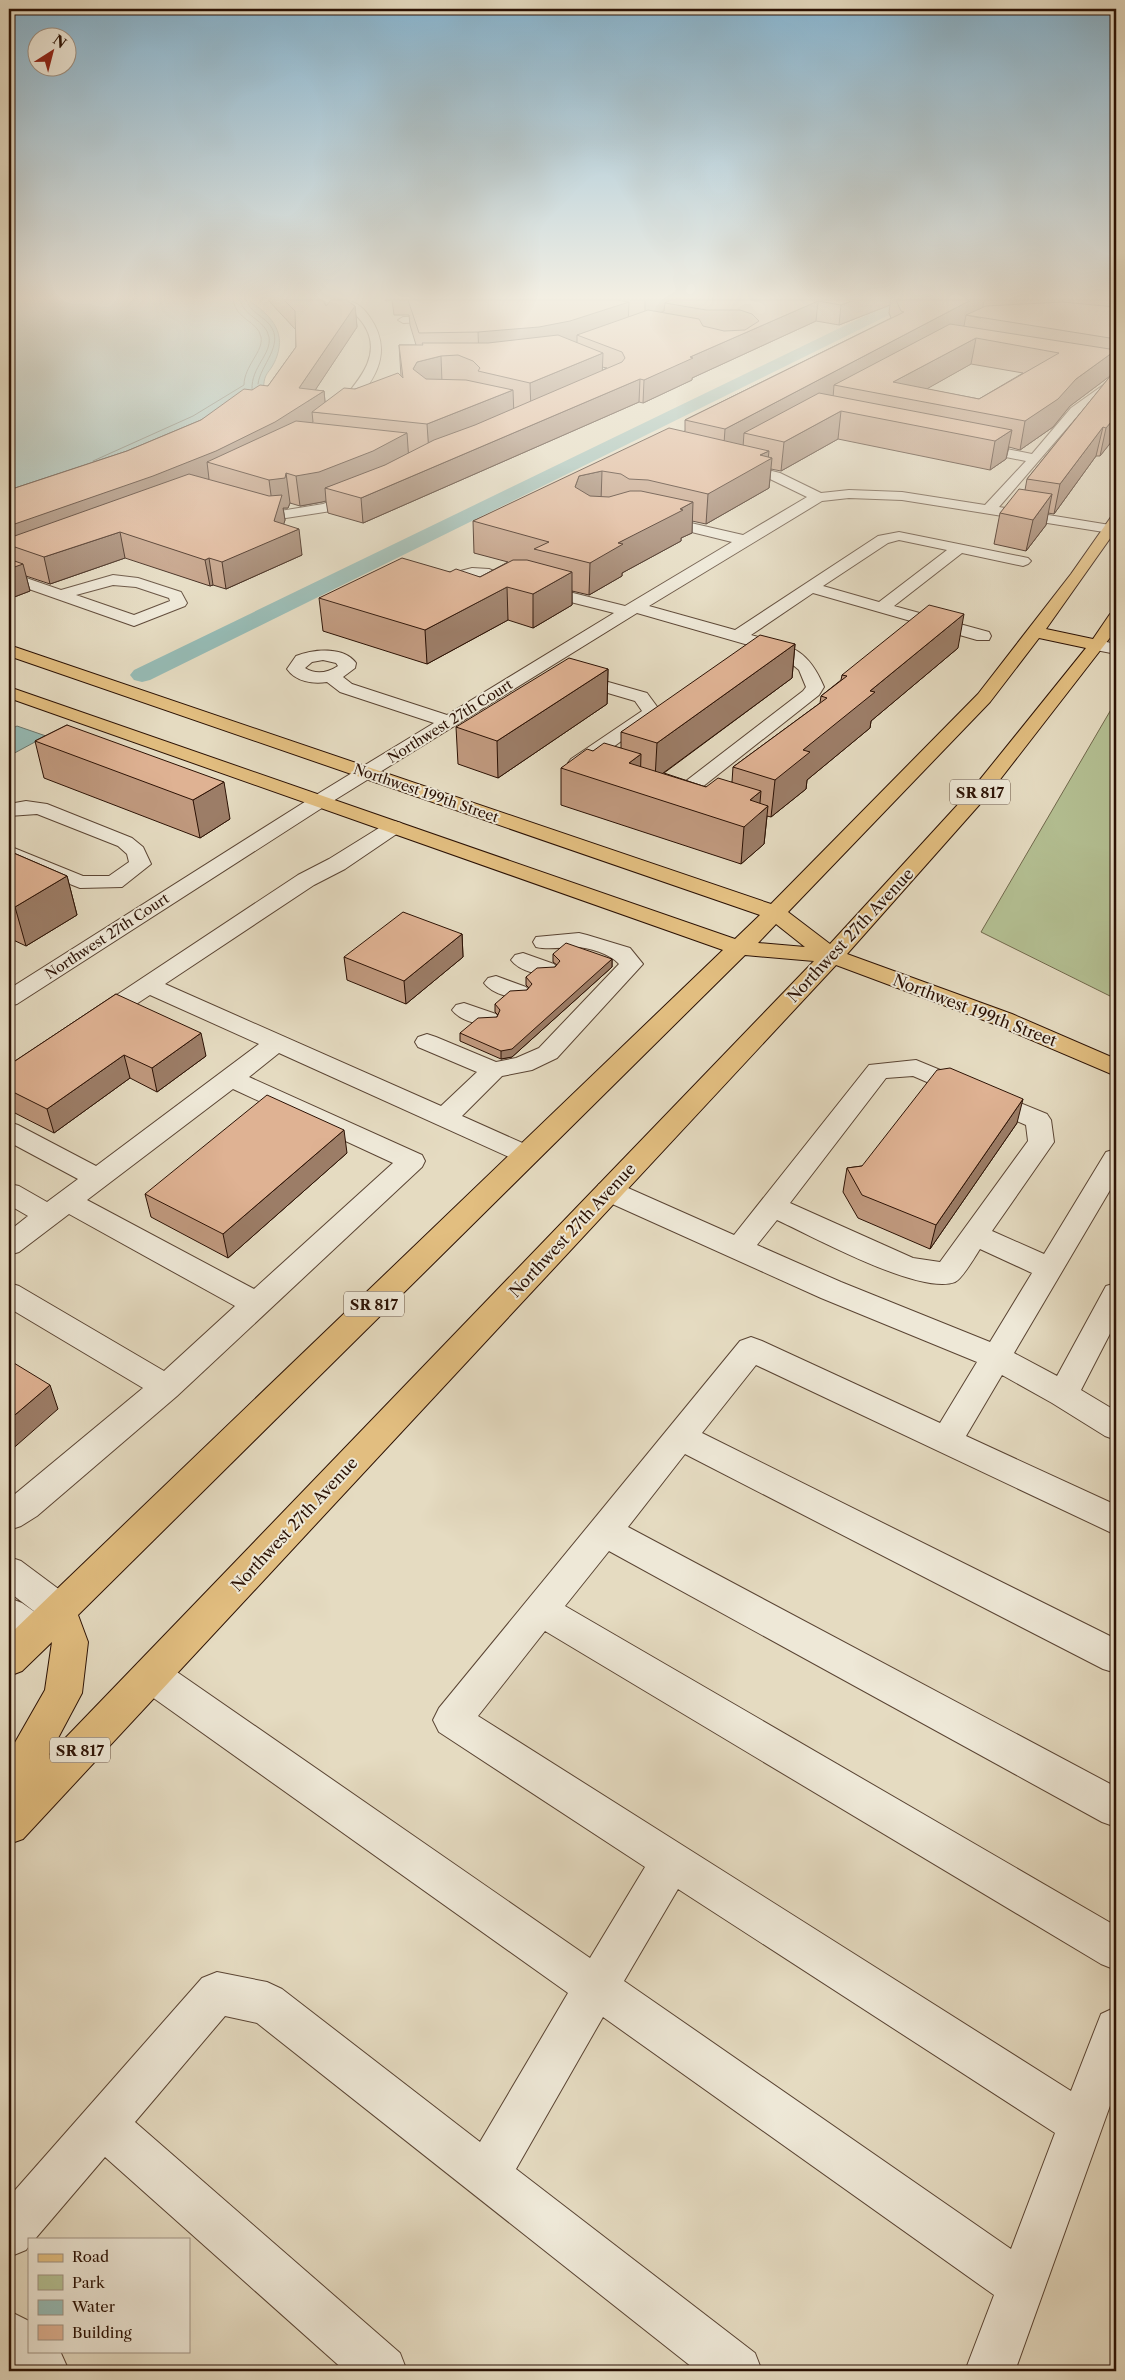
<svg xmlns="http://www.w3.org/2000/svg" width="1125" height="2380" font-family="'Libre Caslon Text',serif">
  <rect width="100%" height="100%" fill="#e5dbc1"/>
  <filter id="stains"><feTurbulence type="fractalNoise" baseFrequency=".004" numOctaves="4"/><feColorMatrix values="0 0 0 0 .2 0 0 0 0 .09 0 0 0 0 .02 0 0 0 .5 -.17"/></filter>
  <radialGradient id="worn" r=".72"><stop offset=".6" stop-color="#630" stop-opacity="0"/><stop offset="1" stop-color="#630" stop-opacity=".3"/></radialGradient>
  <path fill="#b4c093" stroke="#70684c" d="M1116,701V999L981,932Z"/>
  <path fill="#96bbb5" stroke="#6b776e" d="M9,300H248C269,314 286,330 277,356C270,376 262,370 264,395L9,507Z
    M17,726L46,736L9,756V730Z"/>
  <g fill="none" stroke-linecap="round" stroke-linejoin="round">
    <path stroke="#60665c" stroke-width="1" d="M240,300C244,317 266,320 269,337C272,354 251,367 252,389
      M246,300C250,312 263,316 270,325C285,345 260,365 258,384
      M93,461L193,416L244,385C244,366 264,351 261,337C258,321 236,320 233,300"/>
    <path fill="#96bbb5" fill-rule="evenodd" d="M908,300H951L949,303L915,307L887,316L150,680L142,682L134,680L130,675L134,670L877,310Z"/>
    <g stroke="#5a4433" stroke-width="2">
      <path id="minor" d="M341,300C354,300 362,306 369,316C397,355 371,386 343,415L339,416L333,412C350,388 386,359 364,325C358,315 348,309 341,300Z
        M447,316L451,317V321L403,323L398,320L403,317Z
        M1116,376V386L1079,414L999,507L1110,525L1116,527L1115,532L1110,533L902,500L849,498L822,501L649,606L735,630L878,536L899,532L1028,558L1031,561L1028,564L1023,566L962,553L894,606L989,632L991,636L989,640H977L813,593L751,635C790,646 807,647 824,687L819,695L687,799L680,801L673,799L670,795L673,791L803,691L806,687L799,670L780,654L637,613L325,806L17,1004L9,1006V989L311,798L434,723L340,692L327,682C313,684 296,682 287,669L296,656C313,649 344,646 356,663L355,668L343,677L352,684L447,715L614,613L531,592L529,589L531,586L537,584L625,606L732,542L651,522L649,519L651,516L656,515L743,535L807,497L770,479L730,469L728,466L730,463L735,462L780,473L821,493L849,490L902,492L985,505L1026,461L966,449L964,446L966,443L971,442L1032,454L1071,408ZM899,540L947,550L879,602L823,586L888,543ZM323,660L336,663L338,666C327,673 316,675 305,668L312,662Z
        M362,489L369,493L367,496L331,511L273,520L242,511L240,508L247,504L274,512L323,504Z
        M472,568L489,569L506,576L508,586C495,604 451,603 438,585L445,575ZM472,578L492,581V584C480,591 466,592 455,584L457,581Z
        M9,572L61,590L113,575L138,578L181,592L187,603L185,606L134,626L9,582ZM113,585L136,587L169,598L170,601L134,615L76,595Z
        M1097,640L1116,644V654L1091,649L1088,645L1091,641Z
        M573,672L647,693L661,712L590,764L587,768C579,770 573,770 568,763L571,759L642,711L635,701L567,681L564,677L567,673Z
        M26,801L47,804L132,838L143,847L151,864L122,887L80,888L9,860V846L83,876H109L129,862L127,854L118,846L37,814L9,816V804Z
        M394,821L401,823L404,827L401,831L345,869L314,885L165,984L441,1106L477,1072L418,1047L415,1042L418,1037L427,1034L436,1037L496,1062L516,1058L539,1048L619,964C611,954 588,947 575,947C562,947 549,950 536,947L533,942L536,937L579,933L587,935L630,948L643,964L557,1058L532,1070L502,1076L462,1116L536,1149L540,1155L536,1161L527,1164L518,1161L279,1053L249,1077L422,1155L425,1161L422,1167L177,1396L37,1516L21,1526L9,1530V1499L143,1388L9,1308V1283L19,1286L164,1371L235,1306L69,1214L19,1252L9,1255V1231L28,1216L9,1205V1184L19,1186L47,1202L78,1179L9,1142V1122L18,1125L96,1166L259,1044L150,995L106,1024L97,1026L88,1024L85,1019L88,1014L298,875L329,859L387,823ZM233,1089L393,1163L254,1289L87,1200Z
        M523,953L554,964L558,969L554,974C542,977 519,971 511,960L515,955Z
        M496,976L526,987L530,992L526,997C514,1000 492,994 484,983L488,978Z
        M464,1003L496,1014L499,1019L496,1024C483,1027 460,1021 452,1010L456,1005Z
        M916,1060L1047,1114L1051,1120L1054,1142L992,1231L1044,1254L1106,1152L1116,1149V1180L1014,1353L1057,1376L1106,1286L1116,1283V1322L1081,1390L1116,1411V1440L1105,1436L1052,1403L1002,1375L966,1436L1116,1505V1535L756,1365L702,1433L1116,1639V1673L1103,1669L685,1454L628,1527L1116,1787V1827L1102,1822L609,1551L565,1606L1116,1926V1970L1101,1964L545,1631L478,1716L1071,2091L1101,2014L1116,2007V2089L1015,2371H965L994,2295L603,2017L516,2169L755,2353L762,2371H697L257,2023L225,2016L135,2122L400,2353L407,2371H345L105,2157L35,2239H29V2246L26,2250L9,2257V2197L202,1978L217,1972L267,1982L282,1989L480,2142L568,1993L138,1687L133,1675L138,1663L151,1658L164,1663L590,1958L645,1867L439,1732L433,1720L439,1708L740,1341L751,1337L762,1341L940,1423L977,1362L821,1298L599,1198L595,1191L599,1184L609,1182L619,1184L734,1235L869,1065ZM913,1076L1026,1125L1028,1141L940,1262L913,1258L790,1203L886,1078ZM777,1220C812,1236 921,1296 955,1282C962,1279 975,1257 980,1249L1032,1273L990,1342L841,1282L757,1245ZM678,1889L1055,2133L1011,2249L624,1981Z
        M9,1557L21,1561L72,1599L77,1610L72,1621L59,1626L48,1622L53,1633L48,1644L35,1649L22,1644L9,1634V1598L22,1603L39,1615L9,1592Z
        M9,2311L29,2321V2351H60L69,2371H9Z"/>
    </g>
    <g stroke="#2b1104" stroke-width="2">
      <path id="major" d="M1116,516V530L1046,629L1093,639L1110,614L1116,613V630L988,795L847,954L1012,1014L1116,1059V1076L994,1024L836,965L23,1839L9,1844V1753L45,1690L52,1642L22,1671L9,1676V1635L723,950L9,698V687L735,939L760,915L9,656V645L771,904L978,694L1071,574L1111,517ZM1039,638L1086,648L974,787L830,944L788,912L990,702ZM776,924L805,947L758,943ZM745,955L814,961L49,1755L82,1693L88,1642L78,1615Z"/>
    </g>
    <use href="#minor" fill="#eee8d7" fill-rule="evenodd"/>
    <use href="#major" fill="#e2be80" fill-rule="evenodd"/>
  </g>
  <path fill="#c0997e" stroke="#2b1104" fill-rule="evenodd" d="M268,300H323L326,306H355L357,327L315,390L324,391L325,402L355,389L401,376L399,345H416L410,325L409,315H394L392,300L386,301L385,300H1116V366H1113L1110,376L1070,406L1053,427L1020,450L1009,447L1006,459L990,470L838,439L781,471L771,469L769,488L706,524L692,521V533L681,538V541L622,573V576L589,595L572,591V605L533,628L508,620L427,664L323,631L319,598L450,572L480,577L508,562L474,553L473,521L685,431V420L891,318L889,313L890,305L839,325L816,321L692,378V380L643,403L639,402L363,523L328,513L326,501L322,502L300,506L290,503L288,508H283L285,520L283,524L302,555L226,589L213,585L210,586L125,558L50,584L26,576L30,591L9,599V490L127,451L201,420L252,390L268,386L296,347V330ZM971,364L1023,373L979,399L926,389ZM602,367L607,368L602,370Z
    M1116,369V436L1100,456H1096L1054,514L1048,513L1046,525L1026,551L994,544L1000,513L1025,490L1027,479Z
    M795,644L792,678L664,773L706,787L732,782L733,767L820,703L821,696L841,680L842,675L958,648L871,721L870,728L807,780L806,789L771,817L767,816L764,844L741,864L561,805V768L593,751L621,748V732Z
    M608,669L607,704L498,778L458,764L456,727Z
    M67,725L230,819L200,838L44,778L35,741Z
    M9,851L67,876L77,915L26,946L9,938Z
    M462,934L463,957L406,1004L347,980L344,957Z
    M553,954L612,959V967L512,1057L501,1059L460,1041V1033L497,1017L498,1015L495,1012V1004L527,990L529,988L526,985V977L555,967L557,965L553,962Z
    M116,994L206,1056L157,1092L130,1078L54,1133L9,1110V1065Z
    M1017,1123L930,1249L858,1218L843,1192L847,1168L862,1166Z
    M347,1153L228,1258L151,1217L145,1194Z"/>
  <path fill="#9c7d67" stroke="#2b1104" d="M645,300H691L665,303L664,311L645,320Z
    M854,300H890V305L839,325L841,305Z
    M973,300H984L981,318L966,315L964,326L834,385L833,398L744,433L743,447L723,458L725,429L969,301Z
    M818,301L816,321L692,378V380L643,403L644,380L690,357Z
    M629,302L628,327L577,335V344L479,358L478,332Z
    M355,306L357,327L308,401L324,391L326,413L312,412L313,422L277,446L207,462L209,479L157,501L9,545V526L299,388Z
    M976,338L971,364L909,399L893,382Z
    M1116,350L1110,376L1070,406L1053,427L1020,450L1025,421L1076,379Z
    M603,353L602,379L531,410L530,383Z
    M441,356L442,382L418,388L413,369L417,362Z
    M640,379L639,402L363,523L361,498Z
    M513,390L514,417L429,453L427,424Z
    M841,411L838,439L781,471L784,442Z
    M1116,416V436L1100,456L1106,428Z
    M1103,427L1096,456L1054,514L1060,484Z
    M1012,430L1006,459L990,470L995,441Z
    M407,433L409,462L325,488L326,501L322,502L300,506L296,476Z
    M769,451L768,460L772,458L769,488L706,524L708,494L760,455Z
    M602,471L601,501L579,506L575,487L579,476Z
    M286,473L290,503L288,508H283L285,520L280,537L299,529L302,555L226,589L222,562L274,521L273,510L269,480Z
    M1052,494L1046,525L1026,551L1033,520Z
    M693,502L692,533L681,538V541L622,573V576L589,595L590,563L618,543Z
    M120,532L125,558L50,584L44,557Z
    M209,558L213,585L210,586L205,560Z
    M23,564L30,591L9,599V567Z
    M572,572V605L533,628V594Z
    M507,587L508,620L427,664L425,630Z
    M964,614L958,648L871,721L870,728L807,780L806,789L771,817L775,780L803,750L870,691Z
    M795,644L792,678L655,779L657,743Z
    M608,669L607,704L498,778L497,741Z
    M641,754L640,791L629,763Z
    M224,782L230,819L200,838L193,800Z
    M761,791L759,814L768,806L764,844L741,864L744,827L750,800Z
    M67,876L77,915L26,946L15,907Z
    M462,934L463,957L406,1004L404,981Z
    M612,959V967L512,1057L501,1059V1051Z
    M201,1033L206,1056L157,1092L152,1068Z
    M124,1055L130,1078L54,1133L47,1109Z
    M1023,1099L1017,1123L930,1249L936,1225Z
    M344,1130L347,1153L228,1258L223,1234Z
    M50,1385L58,1409L9,1452V1420Z"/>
  <path fill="#dfb293" stroke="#2b1104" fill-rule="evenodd" d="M284,300H323L326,306L331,300H346L355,306L299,388L324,391L275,422L216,451L153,476L9,526V490L127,451L201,420L244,389L252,390L260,385L268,386L296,347L295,311Z
    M408,300H617L629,302L570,321L539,327L478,332L419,333Z
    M671,300H854L841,305L818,301L690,357L693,358L644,380L640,379L361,498L325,488L385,465L434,440L475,425L622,362L625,358L622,352L577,335L648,310L699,319L703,326L724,331L745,330L759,321L752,314L740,310H706L665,303Z
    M896,300H973L969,301L725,429L685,420L904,312L901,311Z
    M1062,302L1116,307V339L966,315L986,306Z
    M950,324L1116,350L1076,379L1058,399L1025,421L834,385ZM976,338L1059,353L979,399L893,382Z
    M558,335L603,353L530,383L478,371L480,368L473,361L458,355L441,356L417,362L413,369L426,379L466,380L513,390L427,424L312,412L344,388L355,389L398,373L403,378L399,345H423L422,343H488Z
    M1116,369V416L1106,428L1103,427L1060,484L1027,479Z
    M819,393L1012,430L995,441L841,411L784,442L744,433Z
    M296,421L407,433L373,451L319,472L296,476L286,473L285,478L269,480L207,462Z
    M669,428L769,451L760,455L772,458L708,494L648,480L629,479L621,474L602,471L579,476L575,487L590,496L609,497L630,491H641L693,502L680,509L683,510L618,543L623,544L590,563L534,549L549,542L473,521Z
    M189,474L269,496L282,495L274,521L299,529L222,562L209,558L205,560L120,532L44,557L9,545V538Z
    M1019,489L1052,494L1033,520L1000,513Z
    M402,558L450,572L456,569L480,577L513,560H527L572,572L533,594L507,587L425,630L319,598Z
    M9,559L23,564L9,569Z
    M929,605L964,614L870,691L875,692L803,750L810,752L775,780L733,767L827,698L821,696L847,676L842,675Z
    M760,635L795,644L657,743L621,732Z
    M569,658L608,669L497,741L456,727Z
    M67,725L224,782L193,800L35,741Z
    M604,743L641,754L629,763L706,787L718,778L761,791L750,800L768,806L744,827L561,768L587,749L593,751Z
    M9,851L67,876L15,907L9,904Z
    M403,912L462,934L404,981L344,957Z
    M566,943L612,959L512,1049L501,1051L460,1033L478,1018L497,1017L500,1010L495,1004L510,991L527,990L532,984L526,977L537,968L555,967L560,961L553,954Z
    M116,994L201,1033L152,1068L124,1055L47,1109L9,1090V1065Z
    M950,1068L1023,1099L936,1225L862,1195L847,1168L862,1166L937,1070Z
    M267,1095L344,1130L223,1234L145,1194Z
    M9,1360L50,1385L9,1420Z"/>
  <linearGradient id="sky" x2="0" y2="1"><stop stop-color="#87b7d4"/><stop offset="0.47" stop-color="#f3efe3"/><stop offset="1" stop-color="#f3efe3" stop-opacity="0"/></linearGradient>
  <rect width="1125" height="633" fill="url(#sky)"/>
  <g text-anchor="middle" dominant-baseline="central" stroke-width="4" stroke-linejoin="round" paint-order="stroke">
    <g font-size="14" fill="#2b1104" stroke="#eee8d7">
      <text transform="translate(450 721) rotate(-32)">Northwest 27th Court</text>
      <text transform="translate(426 793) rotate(19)">Northwest 199th Street</text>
      <text transform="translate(107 936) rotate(-33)">Northwest 27th Court</text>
    </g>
    <g fill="#eee8d7" stroke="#665243" stroke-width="1">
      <rect x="950" y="779.5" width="60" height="25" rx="4"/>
      <rect x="344" y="1291.5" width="60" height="25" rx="4"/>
      <rect x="50" y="1737.5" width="60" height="25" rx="4"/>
    </g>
    <g font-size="15" font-weight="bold" fill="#2b1104">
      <text x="980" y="792">SR 817</text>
      <text x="374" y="1304">SR 817</text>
      <text x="80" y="1750">SR 817</text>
    </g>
    <g font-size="16" fill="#2b1104" stroke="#eee8d7">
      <text transform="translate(850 935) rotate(-47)">Northwest 27th Avenue</text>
      <text transform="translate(975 1010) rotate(21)">Northwest 199th Street</text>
      <text transform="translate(572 1230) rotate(-47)">Northwest 27th Avenue</text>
      <text transform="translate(294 1524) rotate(-47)">Northwest 27th Avenue</text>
    </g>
  </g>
  <rect width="1125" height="2380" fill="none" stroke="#e5dbc1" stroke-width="30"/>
  <rect x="10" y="10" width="1105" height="2360" fill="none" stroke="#2b1104" stroke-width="2.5"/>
  <rect x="15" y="15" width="1095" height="2350" fill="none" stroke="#2b1104"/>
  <rect x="28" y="2238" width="162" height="115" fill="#eee8d7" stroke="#a09283"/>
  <rect x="38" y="2254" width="25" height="8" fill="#e2be80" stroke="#a09283"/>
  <text x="72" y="2262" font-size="15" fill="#2b1104">Road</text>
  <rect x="38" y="2275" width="25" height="15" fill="#b4c093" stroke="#a09283"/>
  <text x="72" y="2288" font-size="15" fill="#2b1104">Park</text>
  <rect x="38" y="2300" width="25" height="15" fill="#96bbb5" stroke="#a09283"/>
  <text x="72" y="2312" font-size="15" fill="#2b1104">Water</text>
  <rect x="38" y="2325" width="25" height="15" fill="#dfb293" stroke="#a09283"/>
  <text x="72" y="2338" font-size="15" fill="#2b1104">Building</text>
  <g transform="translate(52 52) rotate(36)"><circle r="24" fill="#eee8d7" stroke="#a09283"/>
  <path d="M0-4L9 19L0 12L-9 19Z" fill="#8f2418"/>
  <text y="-8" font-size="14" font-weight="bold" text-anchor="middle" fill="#2b1104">N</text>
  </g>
  <rect width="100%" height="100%" filter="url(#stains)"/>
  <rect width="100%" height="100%" fill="url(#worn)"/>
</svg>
